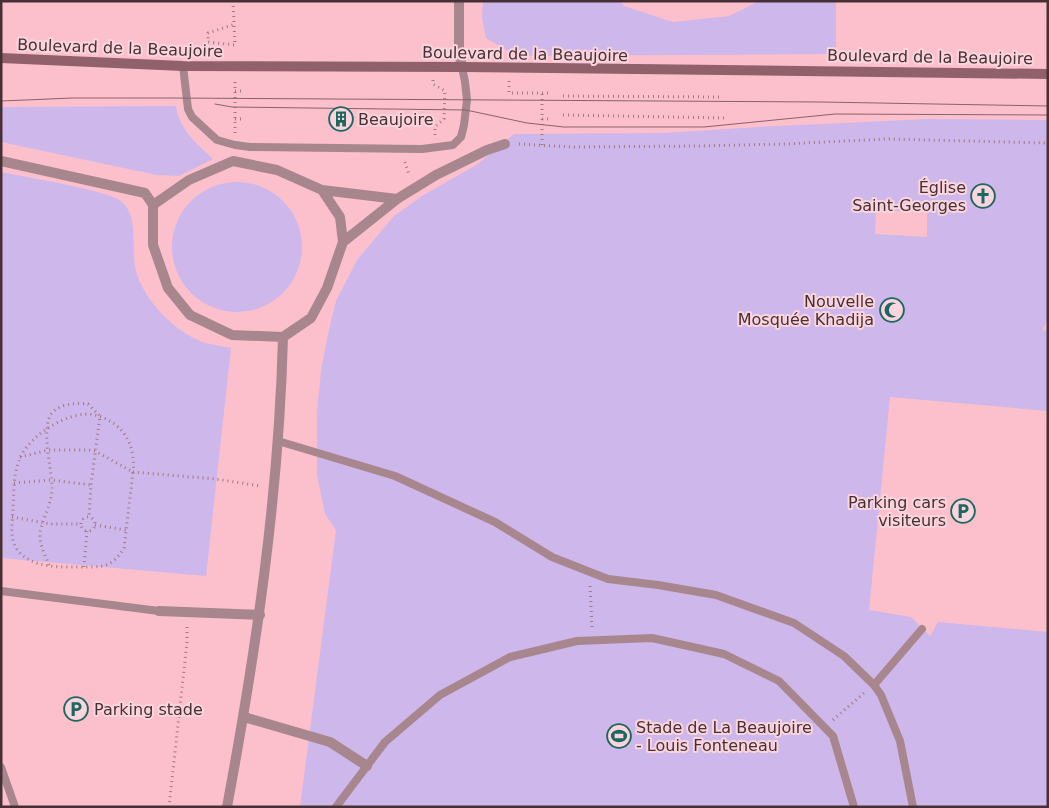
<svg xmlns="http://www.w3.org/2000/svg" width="1049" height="808" font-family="'DejaVu Sans',sans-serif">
  <rect width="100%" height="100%" fill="#fcc0cd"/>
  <path fill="#cdb7eb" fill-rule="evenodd" d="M483,1H620L624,6L673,22L729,16L759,1H836V54L517,56L486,38L482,18Z
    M176,106C179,129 196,143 213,159L179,176L157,175L1,142V107Z
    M928,119L1048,120V319L1043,329L1048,332V411L890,397L869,610L911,617L930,636L938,622L1048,632V807H300L336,530L325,514L317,475V413L321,371L328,334L336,301L357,260L394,216L422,196L478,164L514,134L663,133L759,127ZM876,210L927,212V237L875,234Z
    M1,172C24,177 109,190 122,202C140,219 130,250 136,271C144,301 176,333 205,343C213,345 223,346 231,348L206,576L1,558Z
    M172 247a65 65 0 1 1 130 0a65 65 0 1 1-130 0Z"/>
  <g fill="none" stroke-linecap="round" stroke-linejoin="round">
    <path stroke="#a27881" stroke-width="3" stroke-dasharray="1 4" stroke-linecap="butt" d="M233,1L235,45L208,42V33L235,24
      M433,80V84L445,91L444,119L435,127V136
      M509,81V93H549
      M235,91H243
      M563,96L723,97
      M563,115L725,118
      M235,119H244
      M542,119H549
      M235,133V79
      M519,144L573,147L697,146L785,144L887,139L1048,143
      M542,145V93
      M405,162L409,175
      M20,457L49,450H89L95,451L133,472L124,548C111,569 101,567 79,567C60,567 36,568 21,554C9,543 12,525 13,510C14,493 13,474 20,458C30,435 70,409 95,415C123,422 136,445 133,472L215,479L261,486
      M14,483L51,480L91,485
      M81 524a7 7 0 1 1 14 0a7 7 0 1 1-14 0Z
      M12,517L50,524H80
      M95,525L126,530
      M49,565C45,555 39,544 40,532C43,517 52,504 52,488C52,469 40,427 52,413C61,403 76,403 88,404L100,416L91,485L89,516
      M84,567L87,531
      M590,586L592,627
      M833,720L864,693
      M169,807L187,642V625"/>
    <path stroke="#a8868d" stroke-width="8" d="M183,66L188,109L192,117L217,140L235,145L250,147L422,149L453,145L461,137L464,125L467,100L465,82L462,67
      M278,441L395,476L495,522L552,557L590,572L608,579L658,585L716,595L794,623L844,656L874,685L881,695L900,741L913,807
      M1,591L159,611
      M874,685L922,629
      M1,767L15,807
      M336,807L385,742L440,695L510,657L577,641L652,638L724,654L779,681L833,736L854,807"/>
    <path stroke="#a8868d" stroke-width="10" d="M1,161L145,193L153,205V245L168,288L190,315L232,335L283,337
      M322,190L397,199
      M153,205L189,180L233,161L277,170L322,190L340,217L343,242
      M159,611L260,615
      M244,717L330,742L367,766
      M227,807C256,651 279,495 283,337L311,318L327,288L343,242L397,199L436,175L487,150L505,144"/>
    <path stroke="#a8868d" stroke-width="10" d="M459,1V54L462,67"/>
    <path stroke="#90606b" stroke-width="10" d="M1,58L183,66L462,67L1048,74"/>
    <path stroke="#88636b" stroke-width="1" d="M1,101L73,98H171L821,102L1048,106
      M215,104L232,107L466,110L527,123L564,127H704L835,114L1048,115"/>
  </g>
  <defs>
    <g id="building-ring" transform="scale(1.25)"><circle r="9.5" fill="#fad5dd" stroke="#1d675e" stroke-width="1.5"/><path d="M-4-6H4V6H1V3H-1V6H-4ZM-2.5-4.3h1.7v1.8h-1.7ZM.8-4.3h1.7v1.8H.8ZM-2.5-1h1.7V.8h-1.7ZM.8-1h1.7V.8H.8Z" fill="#1d675e"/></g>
    <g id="church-ring" transform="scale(1.25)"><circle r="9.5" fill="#fad5dd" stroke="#1d675e" stroke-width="1.5"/><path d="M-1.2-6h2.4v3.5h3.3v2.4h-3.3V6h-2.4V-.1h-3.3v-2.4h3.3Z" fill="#1d675e"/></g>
    <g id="mosque-ring" transform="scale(1.25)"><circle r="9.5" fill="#fad5dd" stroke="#1d675e" stroke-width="1.5"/><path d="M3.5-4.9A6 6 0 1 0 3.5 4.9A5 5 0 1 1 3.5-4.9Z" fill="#1d675e"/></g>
    <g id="parking-ring" transform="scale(1.25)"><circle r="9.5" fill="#fad5dd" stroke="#1d675e" stroke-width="1.5"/><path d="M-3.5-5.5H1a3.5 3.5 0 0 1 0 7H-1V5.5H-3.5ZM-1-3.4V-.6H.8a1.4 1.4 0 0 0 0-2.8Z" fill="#1d675e"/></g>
    <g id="stadium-ring" transform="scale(1.25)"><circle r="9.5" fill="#fad5dd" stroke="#1d675e" stroke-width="1.5"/><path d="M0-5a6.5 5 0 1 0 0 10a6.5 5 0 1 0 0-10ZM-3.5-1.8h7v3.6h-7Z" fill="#1d675e"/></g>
  </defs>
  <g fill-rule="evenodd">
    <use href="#building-ring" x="341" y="119"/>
    <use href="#church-ring" x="983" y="196"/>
    <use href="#mosque-ring" x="892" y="310"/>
    <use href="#parking-ring" x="963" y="511"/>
    <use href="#parking-ring" x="76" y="709"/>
    <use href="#stadium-ring" x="619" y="736"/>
  </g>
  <g text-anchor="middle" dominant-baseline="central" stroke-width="4" stroke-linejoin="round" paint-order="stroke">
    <g font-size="16" fill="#473035" stroke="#fad5dd">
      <text transform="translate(120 48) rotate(2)">Boulevard de la Beaujoire</text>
      <text transform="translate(525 54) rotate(1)">Boulevard de la Beaujoire</text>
      <text transform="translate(930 57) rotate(1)">Boulevard de la Beaujoire</text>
    </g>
    <g font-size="16" fill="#473035" stroke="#fad5dd" text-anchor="start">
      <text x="358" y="119">Beaujoire</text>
      <text x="966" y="187" text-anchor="end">Église<tspan x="966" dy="18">Saint-Georges</tspan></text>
      <text x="874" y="301" text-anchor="end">Nouvelle<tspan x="874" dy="18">Mosquée Khadija</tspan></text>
      <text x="946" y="502" text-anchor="end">Parking cars<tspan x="946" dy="18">visiteurs</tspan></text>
      <text x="94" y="709">Parking stade</text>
      <text x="636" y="727">Stade de La Beaujoire<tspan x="636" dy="18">- Louis Fonteneau</tspan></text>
    </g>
  </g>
  <rect width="1049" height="808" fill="none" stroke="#473035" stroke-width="5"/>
</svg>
